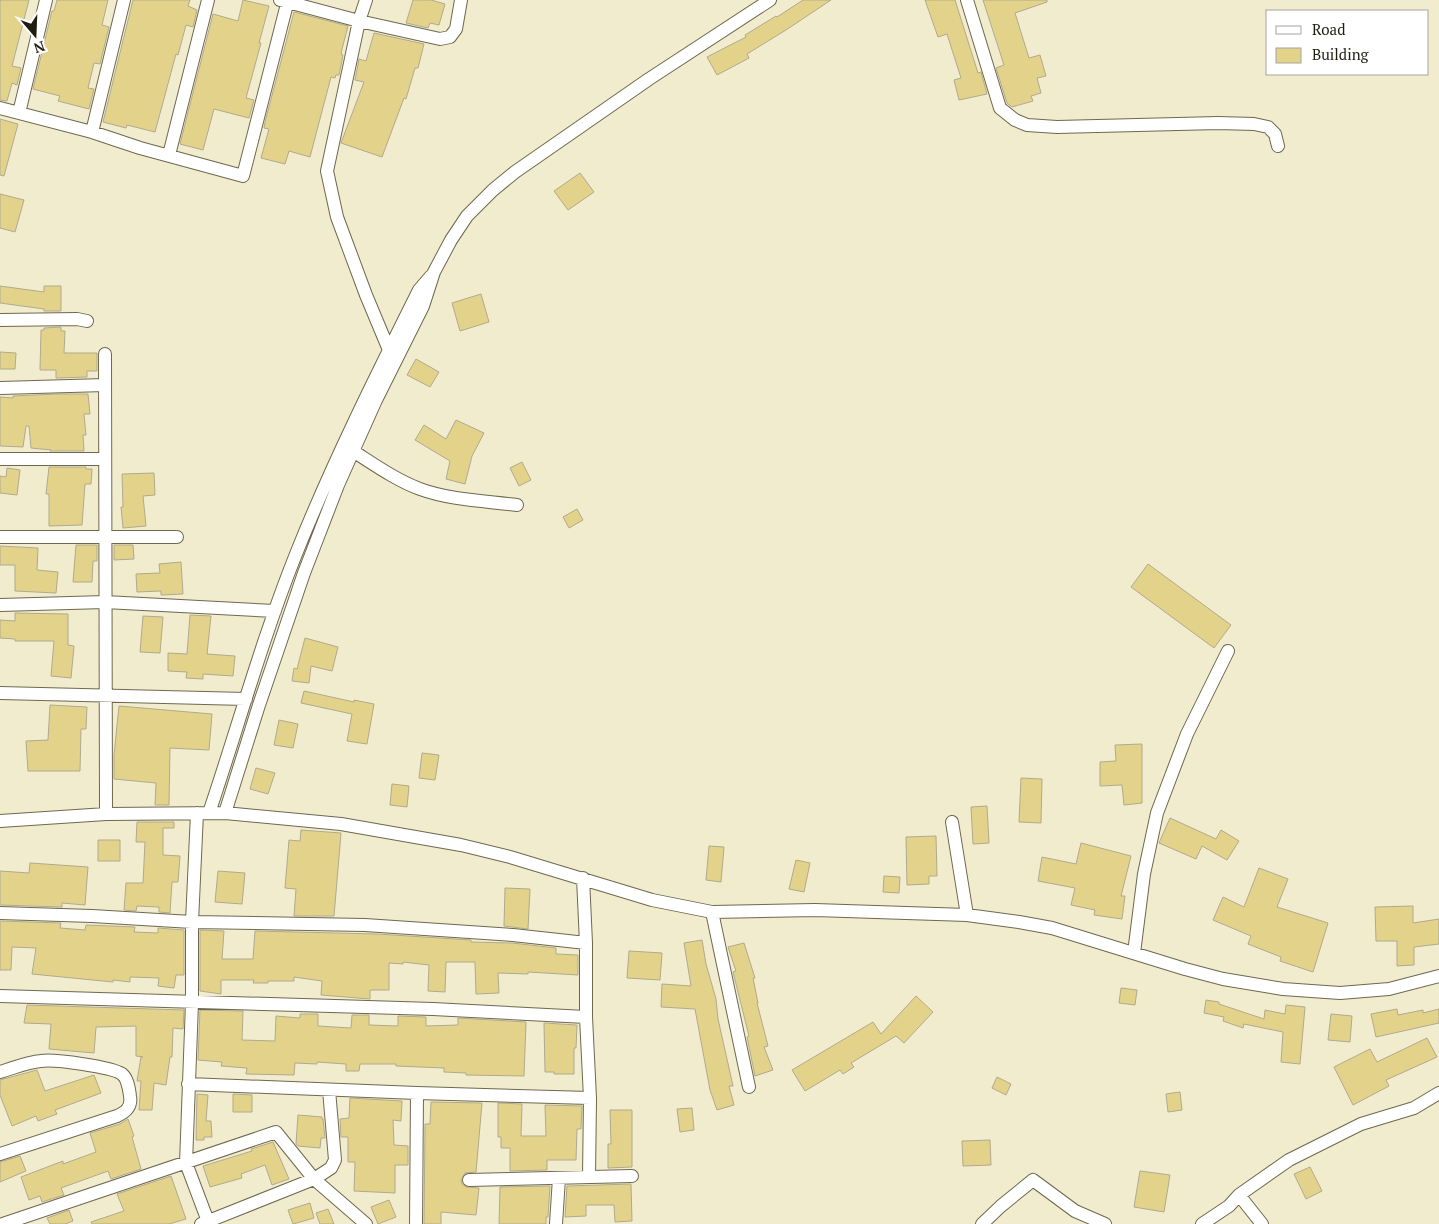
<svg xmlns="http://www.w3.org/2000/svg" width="1439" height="1224" font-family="'PT Serif',serif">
  <rect width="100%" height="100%" fill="#f2ecce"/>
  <path fill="#e3d38a" stroke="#b0aa8e" d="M0,0H29L12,66L21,68L17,85L12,83L7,101L0,100Z
    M57,0H108L102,25L109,27L100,64L94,63L88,88L94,89L89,109L58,101L60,96L33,89L52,11H54Z
    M133,0H190L188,6L197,10L193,27L186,25L178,55L176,54L155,132L127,125L126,128L103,122Z
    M243,0L269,6L259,43H261L246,98L254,100L249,118L214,109L203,150L180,144L213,14L238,21Z
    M413,0H431L445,4L439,25L430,23L428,28L406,23Z
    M803,0H831L786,30L747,54L749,58L717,75L707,57L746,37L745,35L776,16L777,17Z
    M925,0H955L978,73L981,72L987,94L959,100L954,80L961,78L947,34L938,37Z
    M983,0H1047V2L1015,13L1029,58L1040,55L1046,76L1037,78L1041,93L1031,96L1033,101L1012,107L1007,103L996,68L1004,65Z
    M294,12L348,26L342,49L341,54L343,55L339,75H336L335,78L331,77L310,157L289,151L285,164L261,158L269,129L264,128L265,122Z
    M374,33L424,44L418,68H415L406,99L404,98L382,157L341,143L364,82L355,80L359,59L366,61Z
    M0,119L18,124L4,176L0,175Z
    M580,173L594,192L568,210L554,191Z
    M0,194L24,200L15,232L0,228Z
    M0,286L44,292V286H61V311H44V309L0,303Z
    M481,294L489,322L460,331L452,303Z
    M61,327V331H65L64,353H97V371H87V377L56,378V370H40L41,330H44V328Z
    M0,352L16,353L15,369H0Z
    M416,359L439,372L430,387L407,375Z
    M57,394H88L90,414H84L86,435H83L84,451H50L51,450L31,448L29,426H26L23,447L0,446V397L13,398V396Z
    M456,420L484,433L472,456L465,484L446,479L450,461L415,440L424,425L446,439Z
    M522,462L531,480L519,486L510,468Z
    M49,467H86V469H92L91,484H85L82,525L49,526V494H46Z
    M7,468L20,470L17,495L0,493V476L6,477Z
    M154,473L155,495L143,496L146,526L123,528L121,507H123L122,474Z
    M577,509L583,520L569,528L563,517Z
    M76,545H97V561H93L92,582H73Z
    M114,545H133L134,559L114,560Z
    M0,546L38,548L37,570L58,572L56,593L15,591V565H0Z
    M181,562L183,594L161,595V591L137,592L136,574L160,573L159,564Z
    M1148,564L1231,625L1214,648L1131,587Z
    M15,613L68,614V645L74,646L71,678L51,676L54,641H15V639L0,638V620L15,621Z
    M190,615L211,616L207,654L235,656L233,676L203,674V679L186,678L187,672L168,671V653L187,654Z
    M143,616L163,617L160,653L140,652Z
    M305,638L338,647L332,671L311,666L309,683L292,681L294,668L297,669Z
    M304,691L354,702V700L374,704L367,744L347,741L352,714L301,703Z
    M50,705L87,707L86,729H81L80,771H28L26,741L48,740Z
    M119,706L212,714L209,750L170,748L169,805H155L156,783L114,779V755Z
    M279,720L298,724L293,748L274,745Z
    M1142,744V803L1124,805L1122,785L1100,786V762L1116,761L1115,745Z
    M422,753L439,755L435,780L419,778Z
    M256,768L275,773L268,794L250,789Z
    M1021,778L1042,779L1041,823L1019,822Z
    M392,784L409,786L407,807L390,805Z
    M987,806L989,843L973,844L971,807Z
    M1170,818L1216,839L1221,830L1239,841L1227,860L1202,846L1196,859L1159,843Z
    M137,822H174V828H163V855L180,856L178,882H172L170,913L159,912V907L137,906L136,911L124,910L126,883H143L145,842H136Z
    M301,830L341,833L334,916H294L296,889L285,888L289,840L300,841Z
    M936,836L937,876H929V884L907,885L906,837Z
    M98,840H120V861H98Z
    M1081,843L1131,856L1121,896H1125L1122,919L1094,915L1095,910L1071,905L1075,888L1038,881L1042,857L1076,864Z
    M709,846L724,847L721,882L706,880Z
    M796,860L810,863L804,892L789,889Z
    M30,863L88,867L85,905L62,903V907L0,905V871L29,873Z
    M1259,868L1288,879L1277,907L1328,923L1313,972L1280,961L1281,957L1248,944L1251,936L1213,920L1223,897L1244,907Z
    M218,871L245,873L242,904L215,902Z
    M884,876L900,877L899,893L883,892Z
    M505,888L530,889L528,929L504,926Z
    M1413,906V923L1439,919V944L1414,947V965L1397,966V941H1376L1375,907Z
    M0,921L61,923L60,928L85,930L86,925L135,927L134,932L158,933V928L184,930V975H176L174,988L158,986L159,978L130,977V982L113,980V982L32,974L36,948L12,947L11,970H0Z
    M200,930L224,931L222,959H253L255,931L377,934L471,940V942L512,943L556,948V954L578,955V975L528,972V974L498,973L499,993L476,994L475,962H446L445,992L428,991L429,965L403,962V964L389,963V990H370V999L321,995L322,981L294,977V981H268V983H253L254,980H221V994L200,991Z
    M702,940L706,964L716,999L718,1019L733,1086H729L734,1105L717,1110L710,1090L695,1009L661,1007L662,984L691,986L684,943Z
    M744,943L755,978H753L758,1003H757L768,1046L764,1047L773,1070L755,1076L747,1037L749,1036L733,972L736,971L728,947Z
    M629,951L662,953L660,980L627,978Z
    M1121,988L1137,990L1135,1005L1119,1003Z
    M916,996L933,1012L904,1043L896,1036L851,1063L854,1067L843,1074L840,1070L805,1091L792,1070L873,1022L881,1034Z
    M1206,1000L1219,1002V1004L1264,1019L1265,1010L1285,1014L1286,1005L1305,1007L1300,1064L1281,1062L1283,1032L1244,1024L1243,1028L1223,1021L1224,1017L1204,1013Z
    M27,1005L184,1010L183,1029L173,1028L172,1057H170L166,1085L154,1083L152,1110H139L141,1081H137L141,1057H143L136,1056V1026L96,1027L94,1053L49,1049L51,1024L24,1023Z
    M1397,1009L1398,1015L1423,1010V1013L1439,1009V1023L1376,1037L1371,1014Z
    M200,1010L243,1011L242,1040L275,1041L276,1016L300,1018V1014H318V1026L351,1028L352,1015H369V1025L398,1026V1016L426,1017V1026L458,1025V1018L526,1022L524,1076L466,1075V1073L444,1072V1068L396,1066V1064H360L359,1071H346V1064L317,1062V1064L295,1063L294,1075L246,1074L247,1068L221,1066L222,1062L198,1060Z
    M1331,1014L1352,1016L1350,1042L1328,1040Z
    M544,1023L577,1025L576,1048H574V1074H554V1072H545Z
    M1427,1038L1437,1057L1386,1080L1389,1086L1353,1105L1334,1067L1370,1049L1377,1062Z
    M37,1070L45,1091L94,1075L101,1093L55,1110L57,1114L38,1121L36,1116L12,1126L0,1095V1080Z
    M997,1077L1011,1084L1006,1095L992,1088Z
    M1180,1092L1182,1110L1168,1112L1166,1094Z
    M197,1094L208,1095L206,1121H211L212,1137H204V1140H196Z
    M233,1094L252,1095V1112H233Z
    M350,1098L402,1101L401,1121L393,1120L394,1145L408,1146V1165H395V1193L354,1191L355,1162H348V1137H341L340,1119L349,1118Z
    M431,1102L482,1103L476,1172L465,1173L461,1180L462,1184L466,1187L479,1188L476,1215L441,1212V1224H424L425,1124H430Z
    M498,1103L522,1104L521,1136H546L545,1105L582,1106L581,1129H577L576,1160H547V1170L510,1171V1148H501V1137H498Z
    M692,1108L694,1130L680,1132L677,1109Z
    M610,1110H632V1167L608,1168V1144H611Z
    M298,1115L322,1117V1119H323L325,1138H321L320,1148L298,1146L296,1144Z
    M128,1119L134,1136L132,1137L141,1169L111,1179L108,1171L61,1188L64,1195L42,1202L40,1196L29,1200L21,1177L63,1161V1164L96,1152L90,1133L120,1124Z
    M990,1140L991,1165L963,1166L962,1141Z
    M273,1142L289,1179L272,1185L265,1165L241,1174L242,1178L210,1187L203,1166L252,1151L251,1149Z
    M20,1156L26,1171L0,1182V1162Z
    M1310,1167L1322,1191L1306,1199L1294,1174Z
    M1140,1171L1170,1175L1164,1212L1134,1207Z
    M171,1176L186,1219L169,1224H92L91,1222L124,1211L117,1194Z
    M631,1184L632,1221L615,1222L614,1205H586V1216L565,1217L567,1186Z
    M550,1186L548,1217H546V1224H499L500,1187Z
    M389,1200L396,1217L378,1224L371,1207Z
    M310,1203L314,1218L293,1224L288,1210Z
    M328,1209L334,1224H320L316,1213Z
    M69,1210L73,1221L65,1224H50L47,1218Z"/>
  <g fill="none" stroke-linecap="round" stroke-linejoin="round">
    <g stroke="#6e684e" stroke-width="14">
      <path id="street" d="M280,0L359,21L440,39L450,37L456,29L461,0
        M366,0L359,21L327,171L337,217L366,295L389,350
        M967,0L1000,108L1015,120L1027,125L1057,127L1218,123L1254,124L1268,127L1275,134L1278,146
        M0,108L92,132L140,148L243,176L288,0
        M19,113L46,0
        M92,132L124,0
        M169,155L208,0
        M0,320L77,319L87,321
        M105,354L106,814
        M0,388L105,385
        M353,451C375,465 396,480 420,489C450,500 485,501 517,505
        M0,459H105
        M0,537H177
        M0,605L105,602L275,611
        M0,693L246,699
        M197,813L192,922V1003L186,1163L209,1224
        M209,813C238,727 262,639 296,554C332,464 375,378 419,290L431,276
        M225,813L259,705L304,573L338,485L376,400L423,306L434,272L451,240L467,216L493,190L515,172L649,79L770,0
        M0,821L106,814L225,813L341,824L461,845L510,857L652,900L712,912L815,910L967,915L1019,922L1052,928L1185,969L1223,979L1283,989L1340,993L1389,989L1439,976
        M952,822L967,915
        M583,878L586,943V1017L590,1098L589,1177
        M712,912L749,1087
        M0,913L92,916L192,922L365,925L513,935L586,943
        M1134,953L1144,874L1157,813L1187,734L1228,651
        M0,996L433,1009L586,1017
        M0,1072C14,1068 27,1062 41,1061C55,1059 112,1067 122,1074C128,1079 129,1089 130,1096C132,1107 126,1112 117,1116L0,1154
        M188,1084L417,1093L590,1098
        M469,1180L632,1176
        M1239,1195L1262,1224
        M3,1224L276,1132L314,1179L366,1224
        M201,1224L314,1179L331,1168L335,1160L329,1090
        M416,1224L417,1093
        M556,1224L559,1178
        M982,1224L1001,1206L1033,1180L1075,1211L1105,1224
        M1202,1224L1229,1206L1239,1195L1289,1160L1361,1124L1414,1108L1439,1093"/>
    </g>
    <use href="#street" stroke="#fff" stroke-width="12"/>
  </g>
  <rect x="1266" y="10" width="162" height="65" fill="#ffffff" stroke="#a5a4a0"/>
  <rect x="1276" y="26" width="25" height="8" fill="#ffffff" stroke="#a5a4a0"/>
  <text x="1312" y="35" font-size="15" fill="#1f1c12">Road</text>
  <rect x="1276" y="48" width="25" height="15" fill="#e3d38a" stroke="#a5a4a0"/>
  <text x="1312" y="60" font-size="15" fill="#1f1c12">Building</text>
  <g transform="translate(35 35) rotate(161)" stroke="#ffffff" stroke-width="4" paint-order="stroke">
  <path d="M0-4L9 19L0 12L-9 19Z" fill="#1f1c12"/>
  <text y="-8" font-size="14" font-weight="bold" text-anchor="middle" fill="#1f1c12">N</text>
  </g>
</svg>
